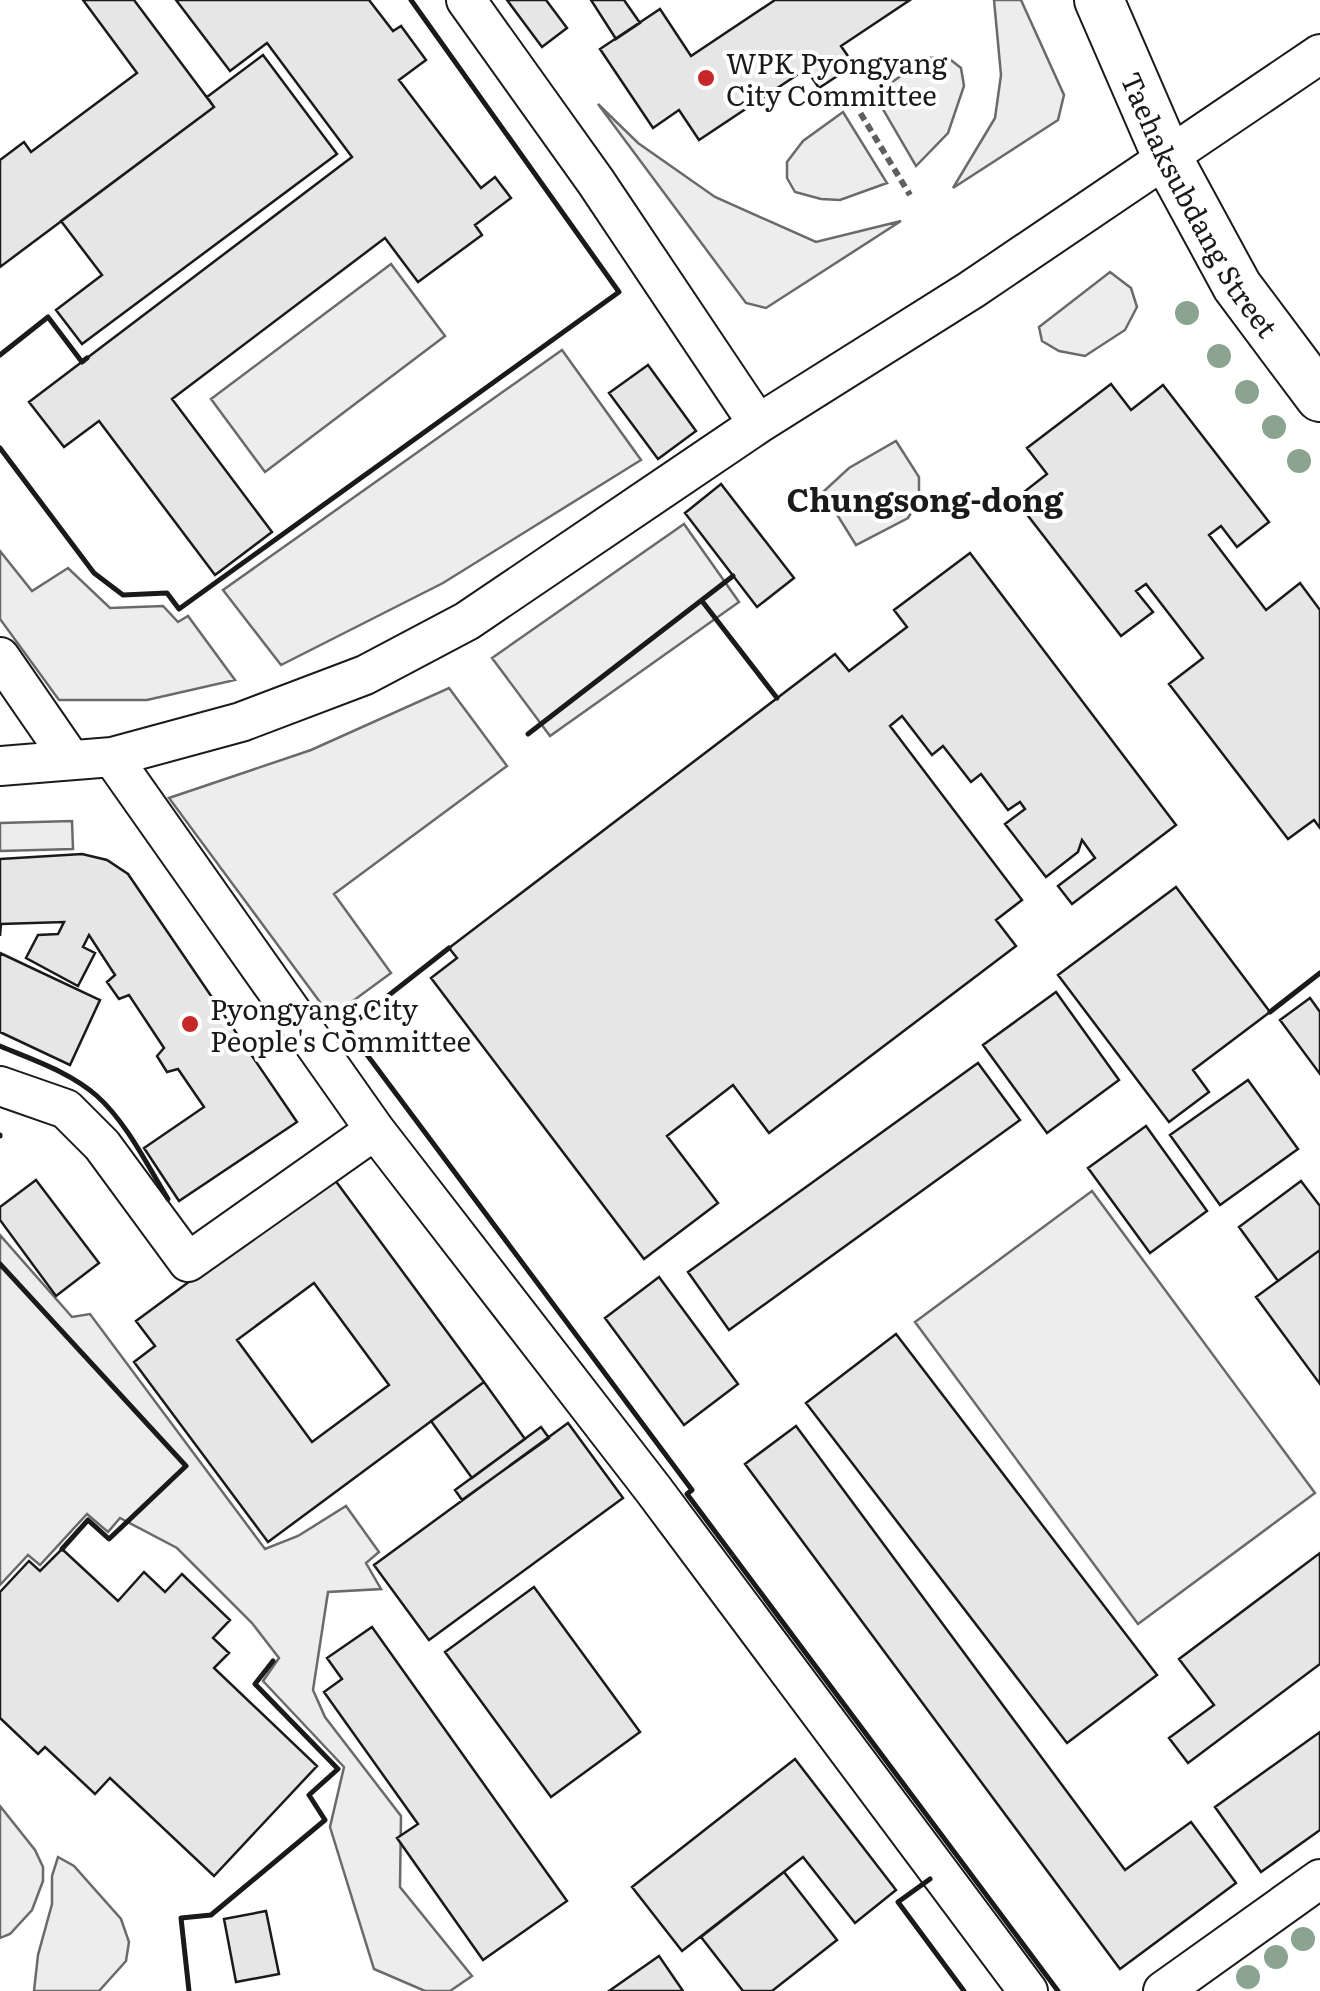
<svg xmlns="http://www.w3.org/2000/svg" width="1320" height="1991" font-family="Literata,serif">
  <rect width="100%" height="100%" fill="#fff"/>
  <path fill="#ededed" stroke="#6a6a6a" stroke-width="2.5" d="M994,0H1021L1064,95L1058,120L953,188L995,118L1001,75Z
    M947,57L961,68L964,86L948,133L916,166L874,94L928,58Z
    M598,104L638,143L715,197L816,242L901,221L766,308L746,303Z
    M843,112L887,183L840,200L821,199L795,192L787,178V162L803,141Z
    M391,264L445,336L265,472L211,399Z
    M1110,272L1131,288L1137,307L1125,330L1085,356L1059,351L1042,341L1039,327Z
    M562,350L641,460L443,583L281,665L223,590Z
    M896,441L919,477V500L908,518L856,545L823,492L849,468Z
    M684,524L739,602L550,736L492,658Z
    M0,551L32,591L68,568L110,608L163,606L178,622L188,616L235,680L147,700H59L0,619Z
    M449,688L507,766L334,894L391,973L331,1017L169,798L311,750Z
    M72,821L73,849L0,851V823Z
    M1092,1191L1315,1493L1138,1624L915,1322Z
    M0,1235L72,1317L90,1314L265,1549L298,1536L346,1506L379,1552L366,1563L381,1589L328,1592L313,1690L325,1717L401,1816L400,1887L472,1976L450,1991H425L374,1969L330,1827L344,1767L263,1681L279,1658L252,1623L177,1548L120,1518L108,1532L87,1514L40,1565L28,1555L0,1585Z
    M0,1806L35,1850L43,1867V1881L32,1910L10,1934L0,1938Z
    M58,1857L74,1866L121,1919L129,1942L126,1961L99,1991H34L38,1955L52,1904V1876Z"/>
  <path fill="#e6e6e6" stroke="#1a1a1a" stroke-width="2.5" fill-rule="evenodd" d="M83,0H134L214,107L0,267V160L24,142L31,152L137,73Z
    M176,0H369L393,31L401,26L426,60L399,80L481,188L495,177L511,198L475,225L482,235L418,282L385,238L172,399L272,532L215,575L99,421L64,447L29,402L352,157L267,43L230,71Z
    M507,0H546L567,28L542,47Z
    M591,0H624L640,23L616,39Z
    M775,0H910L841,46L854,65L819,88L806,69L699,140L679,110L653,128L600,49L660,9L691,56Z
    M263,55L337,154L82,344L56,310L102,275L61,221L214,107L207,97Z
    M648,365L696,431L658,459L609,393Z
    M1111,384L1131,410L1163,385L1269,522L1237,547L1221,526L1209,535L1266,610L1300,583L1320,610V828L1314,820L1288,839L1169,684L1203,658L1146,584L1136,591L1153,612L1121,636L1015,499L1047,474L1027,448Z
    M721,484L794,578L757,607L685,513Z
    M970,553L1176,825L1072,904L1058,886L1095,858L1082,840L1078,852L1046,877L1005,824L1025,809L1020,802L1008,810L981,774L971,782L943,746L932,755L902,716L890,726L1022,900L996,920L1016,946L769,1133L733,1085L667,1136L718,1203L644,1259L431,978L457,958L449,948L835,654L849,671L907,627L894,610Z
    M82,854L107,860L128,874L297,1122L179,1201L144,1148L204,1107L178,1069L167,1072L157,1056L164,1048L129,995L119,999L107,982L115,975L89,935L83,947L95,953L78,986L26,958L38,935L58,934L64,922L1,924L0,936V859Z
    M1176,887L1270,1012L1193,1070L1209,1092L1169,1122L1058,975Z
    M0,953L100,1000L70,1065L0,1032Z
    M1056,992L1119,1080L1047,1133L983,1045Z
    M1310,998L1320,1012V1074L1280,1020Z
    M978,1063L1020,1120L729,1330L688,1272Z
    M1248,1080L1298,1149L1220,1205L1170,1135Z
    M1146,1126L1207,1211L1150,1253L1088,1168Z
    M332,1176L484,1382L268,1542L134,1362L155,1346L136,1321ZM314,1283L389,1385L312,1442L237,1340Z
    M36,1180L99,1263L56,1296L0,1220V1207Z
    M1301,1181L1320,1206V1250L1278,1281L1239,1227Z
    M1320,1250V1384L1256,1297Z
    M659,1277L738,1384L684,1425L605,1318Z
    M896,1334L1157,1675L1067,1743L806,1403Z
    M484,1382L525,1439L472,1478L431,1421Z
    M568,1423L623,1498L429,1640L374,1565Z
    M796,1426L1125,1870L1191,1822L1236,1883L1120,1969L745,1464Z
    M541,1427L549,1438L462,1500L455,1490Z
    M62,1549L118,1601L144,1572L165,1592L182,1574L230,1620L213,1638L229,1653L214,1668L317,1766L214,1876L110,1778L95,1794L45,1747L38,1754L0,1718V1592L29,1561L40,1571Z
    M1320,1553V1664L1188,1763L1169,1738L1214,1705L1179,1659Z
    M534,1587L640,1732L551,1797L445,1652Z
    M372,1627L567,1901L483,1960L397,1838L418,1824L324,1692L342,1679L327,1658Z
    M1320,1732V1830L1261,1872L1215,1807Z
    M795,1759L896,1890L855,1923L803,1857L682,1951L632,1887Z
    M784,1872L837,1940L772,1991H743L701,1937Z
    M266,1911L279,1974L236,1982L224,1919Z
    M659,1956L683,1991H609Z"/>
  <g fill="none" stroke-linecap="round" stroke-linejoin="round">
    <g stroke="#1a1a1a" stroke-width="42">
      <path id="minor" d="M466,0L596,182L758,424
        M0,657L71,760
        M112,757L375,1130L653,1489L1028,1991
        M0,766L112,757L241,722L365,675L467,621L758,424L971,290L1320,54
        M0,1086L66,1109L102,1145L188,1262L375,1130
        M1163,1991L1320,1879"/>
    </g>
    <g stroke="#1a1a1a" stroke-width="52">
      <g id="major">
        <path id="s1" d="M1099,0L1168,159L1237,286L1320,397"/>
      </g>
    </g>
    <path stroke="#5f5f5f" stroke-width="6" stroke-dasharray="8 5" stroke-linecap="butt" d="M847,91L910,195"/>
    <use href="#minor" stroke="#fff" stroke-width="38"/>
    <use href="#major" stroke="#fff" stroke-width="48"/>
    <path stroke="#1a1a1a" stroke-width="5" d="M0,355L48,317L82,362L87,358
      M0,448L94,573L123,595L167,593L179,609L619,292L411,0
      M702,601L777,698
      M528,734L733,576
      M449,948L347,1028L692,1490L687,1494L1058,1991
      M1270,1012L1320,973
      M0,1046C33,1060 70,1072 97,1096C127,1123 147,1165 168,1199
      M0,1135V1136
      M0,1264L186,1466L109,1539L88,1520L62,1549
      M930,1879L898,1902L964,1991
      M189,1991L181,1918L211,1915L325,1820L309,1795L338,1769L255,1684L273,1661"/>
  </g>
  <g fill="#8aa48f">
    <circle cx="1187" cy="313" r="12"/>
    <circle cx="1219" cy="356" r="12"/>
    <circle cx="1247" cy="392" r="12"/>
    <circle cx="1274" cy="427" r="12"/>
    <circle cx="1299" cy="461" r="12"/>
    <circle cx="1303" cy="1939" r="12"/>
    <circle cx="1276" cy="1957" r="12"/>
    <circle cx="1248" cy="1977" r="12"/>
  </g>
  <g fill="#c62828" stroke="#fff" stroke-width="4">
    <circle cx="706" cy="78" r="10"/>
    <circle cx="190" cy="1024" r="10"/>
  </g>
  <g text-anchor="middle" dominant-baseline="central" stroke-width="8" stroke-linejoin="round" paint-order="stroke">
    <g font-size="28" fill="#1a1a1a" stroke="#fff" text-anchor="start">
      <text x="726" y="62">WPK Pyongyang<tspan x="726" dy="32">City Committee</tspan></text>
      <text x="210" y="1008">Pyongyang City<tspan x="210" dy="32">People's Committee</tspan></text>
    </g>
    <g font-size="28" fill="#1a1a1a" stroke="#fff">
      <text stroke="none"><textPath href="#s1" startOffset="228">Taehaksubdang Street</textPath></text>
    </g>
    <g font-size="32" font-weight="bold" fill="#1a1a1a" stroke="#fff">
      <text x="925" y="498">Chungsong-dong</text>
    </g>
  </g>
</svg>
